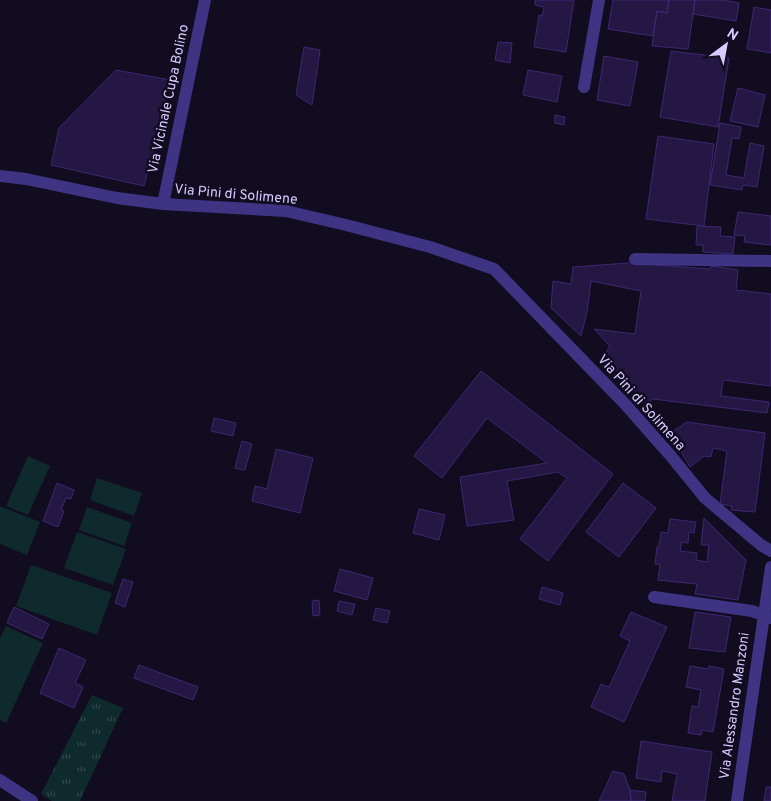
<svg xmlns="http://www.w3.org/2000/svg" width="771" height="801" font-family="Overpass,sans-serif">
  <defs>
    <pattern id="grass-tufts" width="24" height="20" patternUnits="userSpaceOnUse" patternTransform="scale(1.25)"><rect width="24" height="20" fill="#0e2a2c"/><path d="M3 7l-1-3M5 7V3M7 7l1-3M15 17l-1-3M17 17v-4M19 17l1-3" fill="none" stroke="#30484c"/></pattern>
  </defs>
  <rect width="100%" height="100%" fill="#120c21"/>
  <path fill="url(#grass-tufts)" d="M92,695L123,708L80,801H52L41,794Z"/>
  <path fill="#0e2a2c" d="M28,456L50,466L28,515L6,506Z
    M97,478L142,493L134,516L90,500Z
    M0,506L40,522L27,555L0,544Z
    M87,507L132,523L124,546L79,530Z
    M77,532L126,549L113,585L64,568Z
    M31,565L112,593L97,635L16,606Z
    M6,626L43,643L6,723L0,720V638Z"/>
  <path fill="#241744" stroke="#3d2771" d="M535,0H574L566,52L534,47L539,15L542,16L544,7L535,5Z
    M613,0H669L667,13L657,11L653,36L608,29Z
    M669,0H695L688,49L652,46L657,11L667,13Z
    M695,0H724L739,3L736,21L693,14Z
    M754,7L771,10V53L747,49Z
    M498,42L512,43L510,63L495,60Z
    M304,47L320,50L312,105L296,95Z
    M671,51L729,58L718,127L660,117Z
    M604,56L638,62L630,106L597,100Z
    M116,70L170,80L144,186L51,165L59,128Z
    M528,70L562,76L557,102L523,95Z
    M738,88L765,95L758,127L730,121Z
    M555,115L565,117L564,125L555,123Z
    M720,123L741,127L739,139L732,138L726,175L744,178L750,143L764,146L757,187L743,185L742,190L710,185Z
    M658,136L714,144L704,226L646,219Z
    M738,212L771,216V245L744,242L745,236L734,235Z
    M697,226L721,227L720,236L735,237L733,254L703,252V245H696Z
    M655,261L654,265L710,269L711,266L738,270L736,290L771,294V386L723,380L721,396L769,402L767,413L653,399L644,403L626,380L603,356L610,346L594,329L635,334L641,291L591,281L587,312L581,336L551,308L553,281L571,284L573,267Z
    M481,371L613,474L548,561L520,539L567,478L558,472L507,481L514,520L467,526L460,477L547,463L487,418L442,478L414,456Z
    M214,418L236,423L233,436L211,431Z
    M687,422L765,433L755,512L731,510L732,506L720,504L727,451L713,448L711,457L704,456L690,467L670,433Z
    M242,441L252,444L245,470L235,468Z
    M276,449L313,458L300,513L252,501L255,486L267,489Z
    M57,483L74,490L71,499L66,498L61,510L64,511L58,527L43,521Z
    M623,483L656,508L619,557L586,532Z
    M419,509L445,515L439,540L413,533Z
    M704,518L746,560L738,600L695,594L697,584L658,580L660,564H655L657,547H659L661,532L668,533L670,519L696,522L694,533L689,532L688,543L682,542L680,551L697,553L696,560L707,562L709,545H701Z
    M340,569L373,578L367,600L334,591Z
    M123,579L133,582L125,607L115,603Z
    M542,587L563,593L560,605L539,599Z
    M319,600L320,615L313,616L312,601Z
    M339,601L355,604L352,615L337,611Z
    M14,607L49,624L42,639L7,623Z
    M376,608L390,611L387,623L373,620Z
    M631,612L667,627L624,722L591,707L601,684L609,687L630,641L620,636Z
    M695,612L731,617L725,652L689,648Z
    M59,648L86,660L75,683L83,687L74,708L40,693Z
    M139,665L198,687L193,700L134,678Z
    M690,666L708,669L709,666L724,669L713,732L702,730L701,735L688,733L692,706L698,707L701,690L686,687Z
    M641,741L712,752L705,801H672L677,774L662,771L661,782L636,778Z
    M613,771L624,774L630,790L631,801H599Z
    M766,787H771V801H764Z
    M630,790L646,792L645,801H631Z"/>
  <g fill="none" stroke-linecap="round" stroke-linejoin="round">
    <path stroke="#3f3484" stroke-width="12" d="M584,87L599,0
      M0,176L26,179L117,198L163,204L286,211L346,225L430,247L494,269L625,404L670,455L705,498L761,545L771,551
      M163,204L205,0
      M635,259L771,261
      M654,597L752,611L771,618
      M0,780L32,801
      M737,801L771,567"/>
  </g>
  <g text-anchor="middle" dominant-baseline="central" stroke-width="5" stroke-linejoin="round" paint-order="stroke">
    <g font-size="14" fill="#d7ccff" stroke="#120c21">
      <text transform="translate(169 99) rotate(-78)">Via Vicinale Cupa Bolino</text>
      <text transform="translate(236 195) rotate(5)">Via Pini di Solimene</text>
      <text transform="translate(641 403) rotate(48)">Via Pini di Solimena</text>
      <text transform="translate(735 706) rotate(-82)">Via Alessandro Manzoni</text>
    </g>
  </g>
  <g transform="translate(726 45) rotate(32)" stroke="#120c21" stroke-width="4" paint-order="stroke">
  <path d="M0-4L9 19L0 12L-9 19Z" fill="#d7ccff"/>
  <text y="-8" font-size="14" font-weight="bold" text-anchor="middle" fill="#d7ccff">N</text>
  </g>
</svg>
